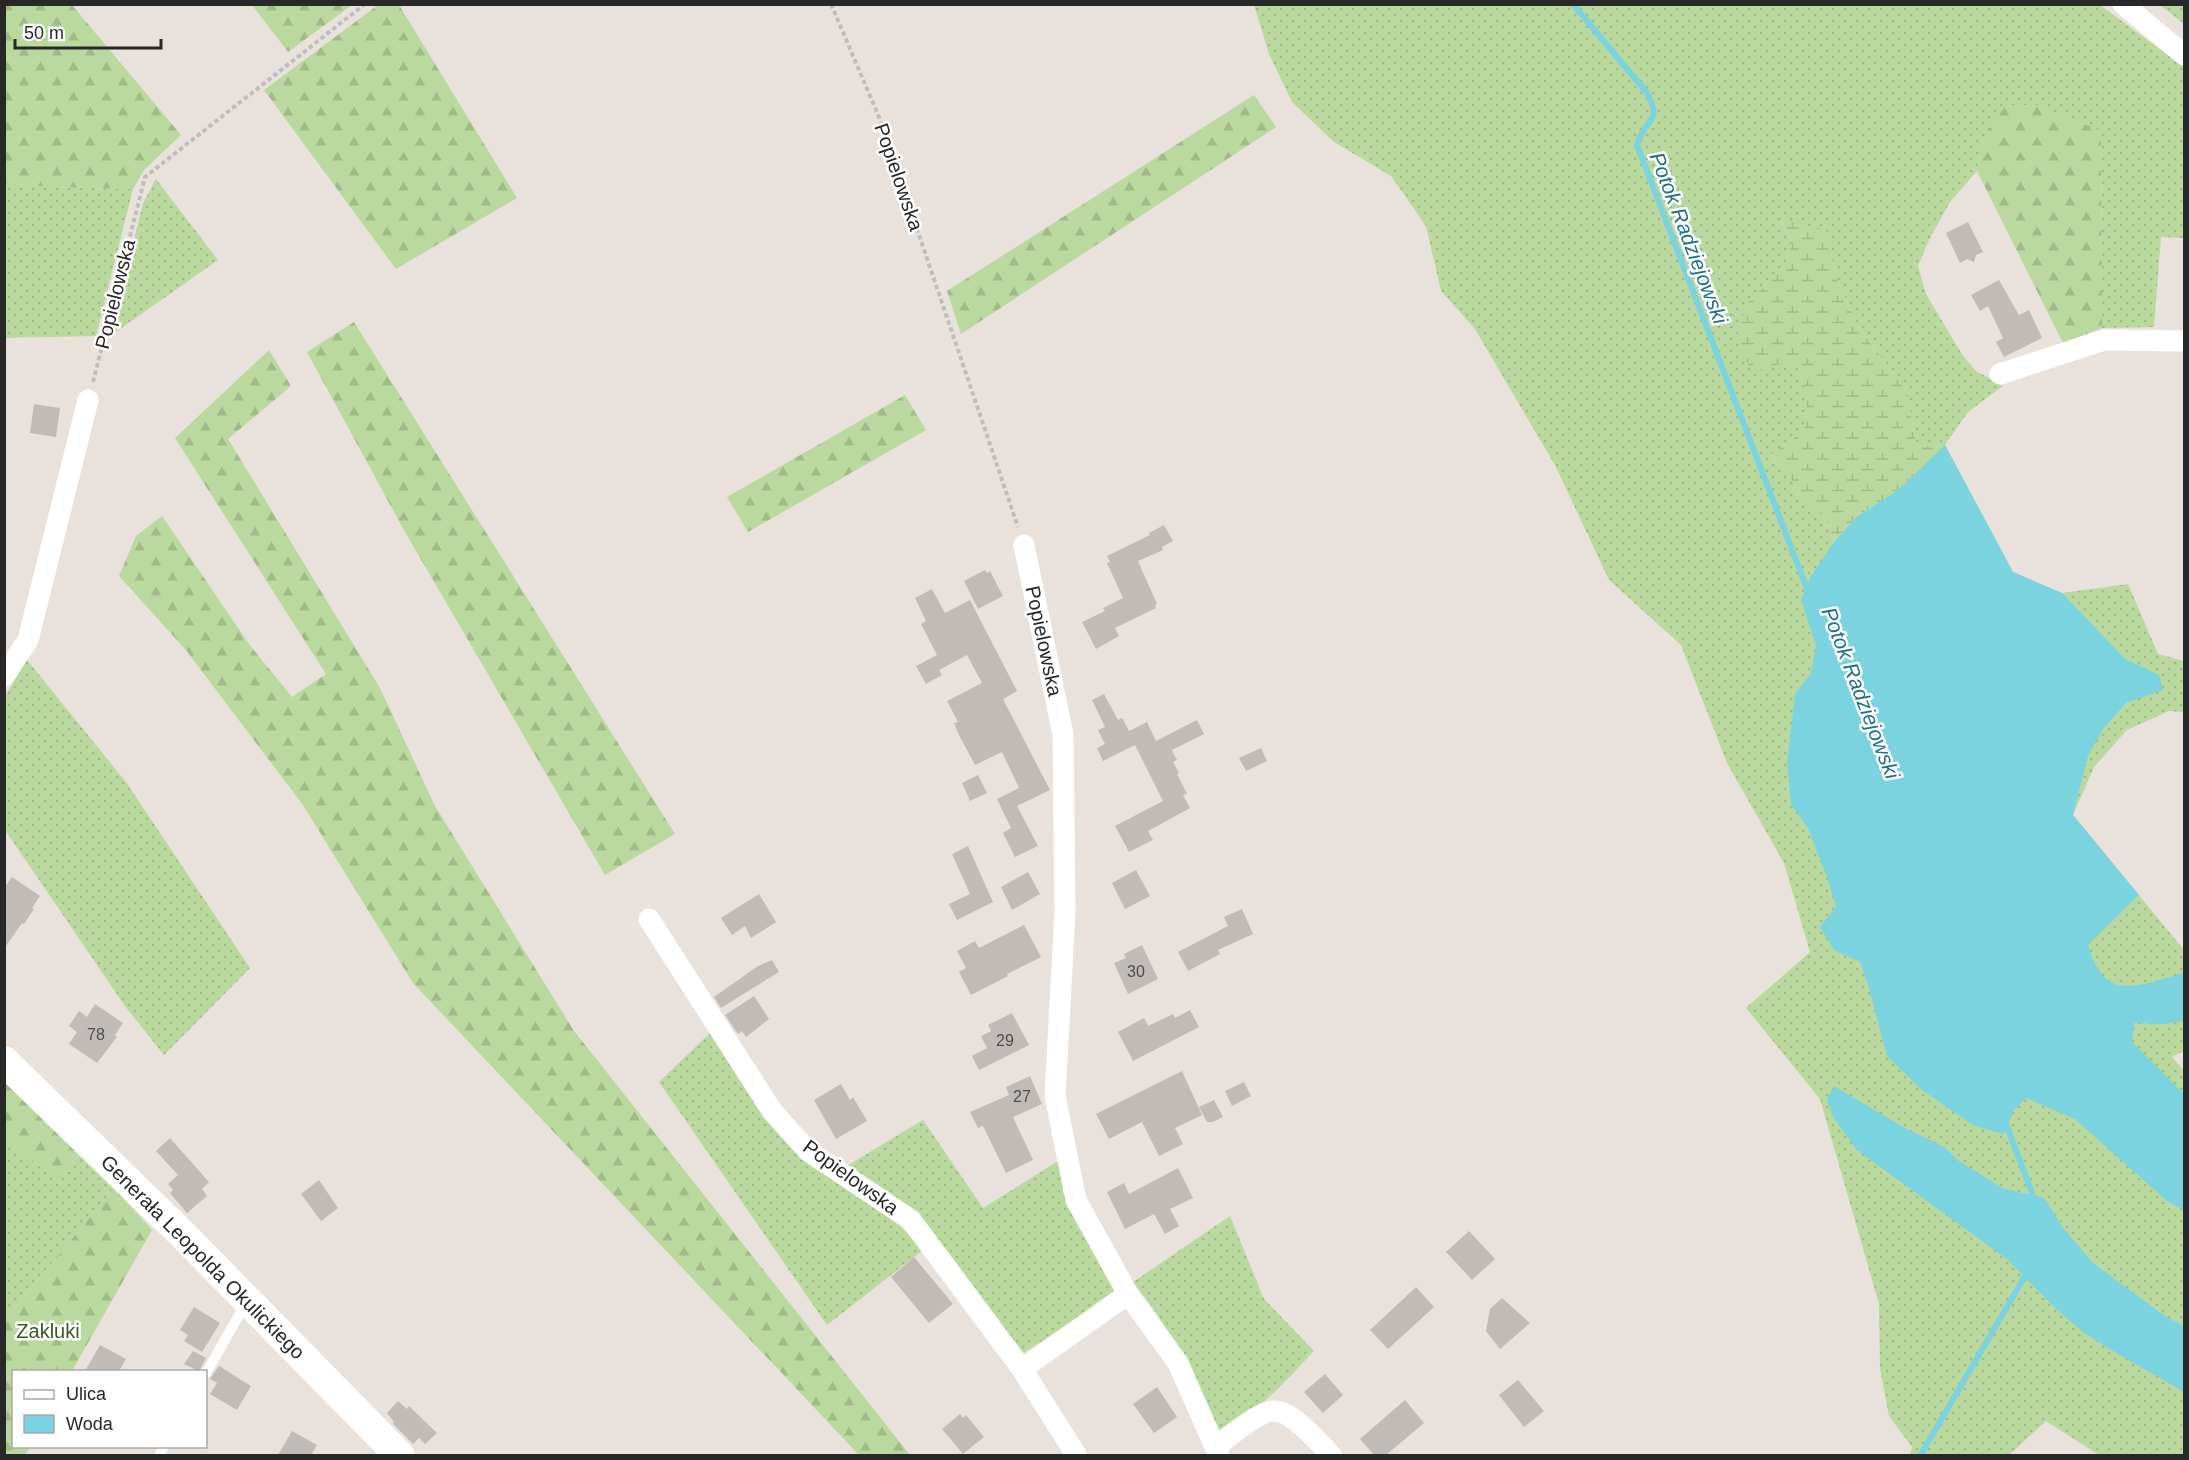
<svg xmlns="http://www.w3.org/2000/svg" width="2189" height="1460" font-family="Helvetica,sans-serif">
  <defs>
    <pattern id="grass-dots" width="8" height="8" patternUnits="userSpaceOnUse" patternTransform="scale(1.5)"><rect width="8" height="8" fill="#bad99e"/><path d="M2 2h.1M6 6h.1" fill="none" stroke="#a0ba88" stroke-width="1.8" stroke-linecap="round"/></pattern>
    <pattern id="forest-firs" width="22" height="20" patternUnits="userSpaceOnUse" patternTransform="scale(1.5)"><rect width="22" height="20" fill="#bad99e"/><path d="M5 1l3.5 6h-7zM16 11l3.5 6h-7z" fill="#a0ba88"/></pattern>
    <pattern id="wetland-marsh" width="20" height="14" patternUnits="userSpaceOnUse" patternTransform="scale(1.5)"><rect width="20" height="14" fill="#bad99e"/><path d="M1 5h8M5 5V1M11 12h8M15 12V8" fill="none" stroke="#a0ba88"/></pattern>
  </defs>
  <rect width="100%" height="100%" fill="#e9e1db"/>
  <path fill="url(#grass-dots)" fill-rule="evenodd" d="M1254,5H2100L2184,67V238L2161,237L2154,327L2102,328L2101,131L1983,139L1977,171L1950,202L1929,240L1918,266L1926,294L1963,356L1976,371L2003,386L1968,412L1945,445L2013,572L2062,593L2128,584L2158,654L2184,661V712L2169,711L2127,730L2094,767L2073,815L2184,950V1051L2172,1057L2184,1071V1455H2099L2046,1421L2009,1455H1910L1912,1447L1889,1416L1880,1369L1879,1304L1820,1099L1746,1008L1810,952L1784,863L1727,763L1681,645L1609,580L1556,467L1475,329L1441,291L1426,226L1391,176L1334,142L1292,102L1269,54ZM1781,221L1826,231L1838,282L1859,328L1908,393L1916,447L1944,445L1834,542L1825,516L1801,497L1788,473L1774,458L1773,453L1804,432L1807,398L1797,365L1780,364L1749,301L1785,266L1792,243Z
    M2160,5H2184V24Z
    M156,179L218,260L110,336L143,203Z
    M4,183L48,187L133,189L96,336L5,338Z
    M27,660L126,782L250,968L164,1055L125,1006L5,830V696Z
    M713,1030L782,1137L890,1215L923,1250L827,1325L659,1082Z
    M923,1120L983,1208L1063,1158V1193L1118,1292L1022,1354L899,1204L845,1167Z
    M5,1138L59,1182L82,1150L114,1188L5,1320Z
    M1230,1216L1264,1299L1314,1351C1285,1382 1256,1414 1219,1434L1188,1365L1155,1311L1133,1282Z"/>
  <path fill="url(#forest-firs)" d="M4,5H72L181,135L144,170L133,189L48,187L5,183Z
    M252,5H352L288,52Z
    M378,5H399L517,198L396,269L264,90Z
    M1254,95L1276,127L961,334L947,291Z
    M2006,105H2038L2101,131L2102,328L2063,343L1977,171L1983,139Z
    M354,322L675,834L605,875L405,532L307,352Z
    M269,350L291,386L228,439L380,688L435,806L574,1031L910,1455H859L413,983L303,805L185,649L119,576L136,536L162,516L249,644L292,697L326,674L175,438Z
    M905,395L926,430L748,532L727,497Z
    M4,1080L82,1150L59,1182L5,1138Z
    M114,1188L152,1230L72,1371L14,1372V1446L30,1447L25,1455L5,1456V1320Z"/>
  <path fill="url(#wetland-marsh)" d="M1781,220L1826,230L1838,282L1859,328L1908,393L1916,447L1945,445L1898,490L1856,517L1834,542L1825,516L1801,497L1788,473L1774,458L1773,453L1804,431L1807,398L1797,366L1780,364L1752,372L1739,345L1736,331L1749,301L1785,266L1792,243Z"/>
  <path fill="#7ad3df" d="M1945,445L2013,572L2062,593L2125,659L2159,675L2163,690L2126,703L2103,729L2088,756L2073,815L2139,895L2088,945C2105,1005 2138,985 2184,973V1021L2165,1024L2134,1023L2132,1042L2184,1094V1210L2167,1201L2075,1119L2026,1098L2014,1110L2004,1134L1974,1126L1922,1090L1887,1056L1869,988L1860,962L1834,950L1820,927L1836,907L1828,880L1808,828L1791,804L1787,763L1795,694L1811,673L1816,645L1801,600L1811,576L1834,542L1856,517L1898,490Z
    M1834,1086L1905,1128L1944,1147L1959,1161L2002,1188L2044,1198L2064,1229L2093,1263L2165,1316L2184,1326V1392L2113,1351L2084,1333L2054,1307L2007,1259L1858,1151L1833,1117L1827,1099Z"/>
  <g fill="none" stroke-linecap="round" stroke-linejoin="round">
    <path stroke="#7ad3df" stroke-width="6" d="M1573,4L1647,93C1664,123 1644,118 1637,145L1809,594
      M2005,1121L2035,1201
      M1920,1456L2029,1269"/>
  </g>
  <path fill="#c1bbb8" d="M1968,222L1983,252L1976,255L1974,262L1967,259L1960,263L1946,233Z
    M1999,280L2019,315L2029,310L2042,338L2004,357L1996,342L2003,338L1988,306L1980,311L1971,295Z
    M34,404L60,408L56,437L30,433Z
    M1164,525L1173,541L1162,547L1163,550L1138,561L1157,604L1155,606L1156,608L1115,628L1119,636L1096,649L1082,622L1105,611L1103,608L1123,598L1107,563L1110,562L1107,556L1150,535L1149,533Z
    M985,570L987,573L990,571L1003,596L978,609L964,581Z
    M932,589L945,613L970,600L1017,691L1003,699L1050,790L1017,806L1038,846L1015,857L1003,833L1011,828L997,799L1019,788L1002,752L975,765L959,735L954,723L958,722L947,701L982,683L967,655L939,670L942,675L926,684L916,666L937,655L921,624L926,621L915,598Z
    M1104,694L1118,720L1122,718L1129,731L1147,722L1156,741L1197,720L1204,734L1172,750L1177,760L1173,762L1179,773L1177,774L1187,794L1183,795L1190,808L1148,831L1153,840L1129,852L1115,826L1163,801L1135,745L1103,761L1097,748L1105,744L1098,730L1105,727L1092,700Z
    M1261,748L1267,761L1246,771L1239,758Z
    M978,775L987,793L970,801L962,783Z
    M968,846L993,902L957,920L949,904L970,894L952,854Z
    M1136,870L1150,896L1125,909L1112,883Z
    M1028,872L1040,894L1012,910L1001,887Z
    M12,877L40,896L32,908L34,909L24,924L22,923L4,949V888Z
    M759,894L776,922L751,938L745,926L732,935L721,918Z
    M1242,909L1253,934L1218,950L1220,954L1188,971L1178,952L1228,926L1224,917Z
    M1024,925L1041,957L1007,974L1008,976L971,995L959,972L966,968L957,951L975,941L979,948Z
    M1142,945L1158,979L1128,994L1114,963L1126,958L1124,954Z
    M772,960L779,972L721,1008L714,997L758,966Z
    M754,996L769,1019L746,1037L742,1031L738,1034L725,1015Z
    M95,1004L123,1023L115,1035L117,1037L97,1063L69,1044L77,1032L69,1026L79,1011L87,1017Z
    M1190,1010L1199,1027L1133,1061L1118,1032L1144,1018L1148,1026L1173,1014L1175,1018Z
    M1012,1013L1029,1045L979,1070L972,1056L987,1048L981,1036L991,1031L988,1025Z
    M1182,1071L1202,1115L1175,1128L1183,1144L1159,1156L1142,1122L1109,1139L1096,1114Z
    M1030,1076L1042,1104L1013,1117L1033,1160L1006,1173L983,1126L978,1128L970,1112L1009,1095L1006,1087Z
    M1244,1082L1251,1096L1232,1106L1225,1091Z
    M841,1084L850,1100L853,1097L867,1121L836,1139L814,1100Z
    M1214,1100L1223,1117L1213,1122H1207L1199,1107Z
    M170,1138L209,1182L202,1189L207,1196L187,1213L170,1193L173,1190L168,1184L178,1175L156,1151Z
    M1178,1168L1193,1198L1170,1209L1179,1226L1165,1234L1154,1214L1125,1229L1107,1192L1124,1183L1129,1194Z
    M319,1180L338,1208L321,1221L301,1194Z
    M1469,1231L1495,1259L1472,1280L1446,1252Z
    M914,1257L953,1304L929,1323L891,1277Z
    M1416,1287L1434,1307L1388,1349L1370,1330Z
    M1502,1298L1530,1323L1500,1349L1486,1331L1490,1309Z
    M194,1307L220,1323L202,1352L184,1341L188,1335L180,1330Z
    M100,1345L126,1359L119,1371H85Z
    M193,1351L206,1358L199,1371L184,1364Z
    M219,1366L251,1386L237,1410L210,1394L217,1383L210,1379Z
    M1325,1374L1343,1395L1323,1413L1304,1392Z
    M1518,1380L1544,1411L1524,1427L1499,1395Z
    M1157,1387L1177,1417L1154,1433L1133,1404Z
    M1405,1400L1424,1423L1386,1455H1374L1360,1439Z
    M398,1401L407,1409L409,1406L437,1433L425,1444L419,1438L413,1444L393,1424L394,1422L387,1413Z
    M960,1414L963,1418L966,1415L984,1437L963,1454L942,1429Z
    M292,1431L317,1445L311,1455H278Z"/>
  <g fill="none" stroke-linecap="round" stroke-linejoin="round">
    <path stroke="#bebebe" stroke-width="4" stroke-dasharray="4.5 3" stroke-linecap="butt" d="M831,4L879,117L1018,527
      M93,382L145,177L365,4"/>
    <path stroke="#fff" stroke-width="10" d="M206,1373L246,1303
      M159,1456L164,1446"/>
    <path stroke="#fff" stroke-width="21" d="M2123,4L2184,55
      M2000,374L2104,340L2184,341
      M1024,545L1063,735L1065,912L1055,1096L1076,1200L1128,1294L1178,1363L1219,1456
      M4,676L28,640L88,400
      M649,919L772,1111L808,1151L911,1220L1022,1369L1077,1456
      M1022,1369L1128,1294
      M1215,1447C1228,1438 1260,1410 1274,1411C1293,1411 1319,1443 1332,1456"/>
    <path stroke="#fff" stroke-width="30" d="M4,1061L185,1237L400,1456"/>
  </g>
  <g text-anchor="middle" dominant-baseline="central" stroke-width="5" stroke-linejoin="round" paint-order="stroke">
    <g font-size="16" fill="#4e4d4c">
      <text x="1136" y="971">30</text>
      <text x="96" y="1034">78</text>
      <text x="1005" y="1040">29</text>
      <text x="1022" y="1096">27</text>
    </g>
    <g font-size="20" fill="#282828" stroke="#fff">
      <text transform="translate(899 177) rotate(71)">Popielowska</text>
      <text transform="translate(115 294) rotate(-76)">Popielowska</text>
      <text transform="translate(1044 641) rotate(78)">Popielowska</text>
      <text transform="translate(851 1177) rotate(36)">Popielowska</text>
      <text transform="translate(203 1257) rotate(45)">Generała Leopolda Okulickiego</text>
    </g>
    <g font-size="20" fill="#365b22" stroke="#fff">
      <text x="48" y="1331">Zakluki</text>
    </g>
    <g font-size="21" font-style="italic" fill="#1d7287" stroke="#fff">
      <text transform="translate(1689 238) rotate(69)">Potok Radziejowski</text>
      <text transform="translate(1861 693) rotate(69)">Potok Radziejowski</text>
    </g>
  </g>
  <rect width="2189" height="1460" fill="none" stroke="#282828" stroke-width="12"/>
  <rect x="12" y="1370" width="195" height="78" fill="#ffffff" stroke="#a9a9a9" stroke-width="1.5"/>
  <rect x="24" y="1390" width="30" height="9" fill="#ffffff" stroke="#a9a9a9" stroke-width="1.5"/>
  <text x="66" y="1400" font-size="18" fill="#282828">Ulica</text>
  <rect x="24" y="1415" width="30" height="18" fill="#7ad3df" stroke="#a9a9a9" stroke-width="1.5"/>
  <text x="66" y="1430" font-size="18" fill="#282828">Woda</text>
  <path d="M15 39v9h146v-9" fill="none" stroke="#282828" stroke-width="3"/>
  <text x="24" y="39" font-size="18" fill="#282828" stroke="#ffffff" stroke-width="4.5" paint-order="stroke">50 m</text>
</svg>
